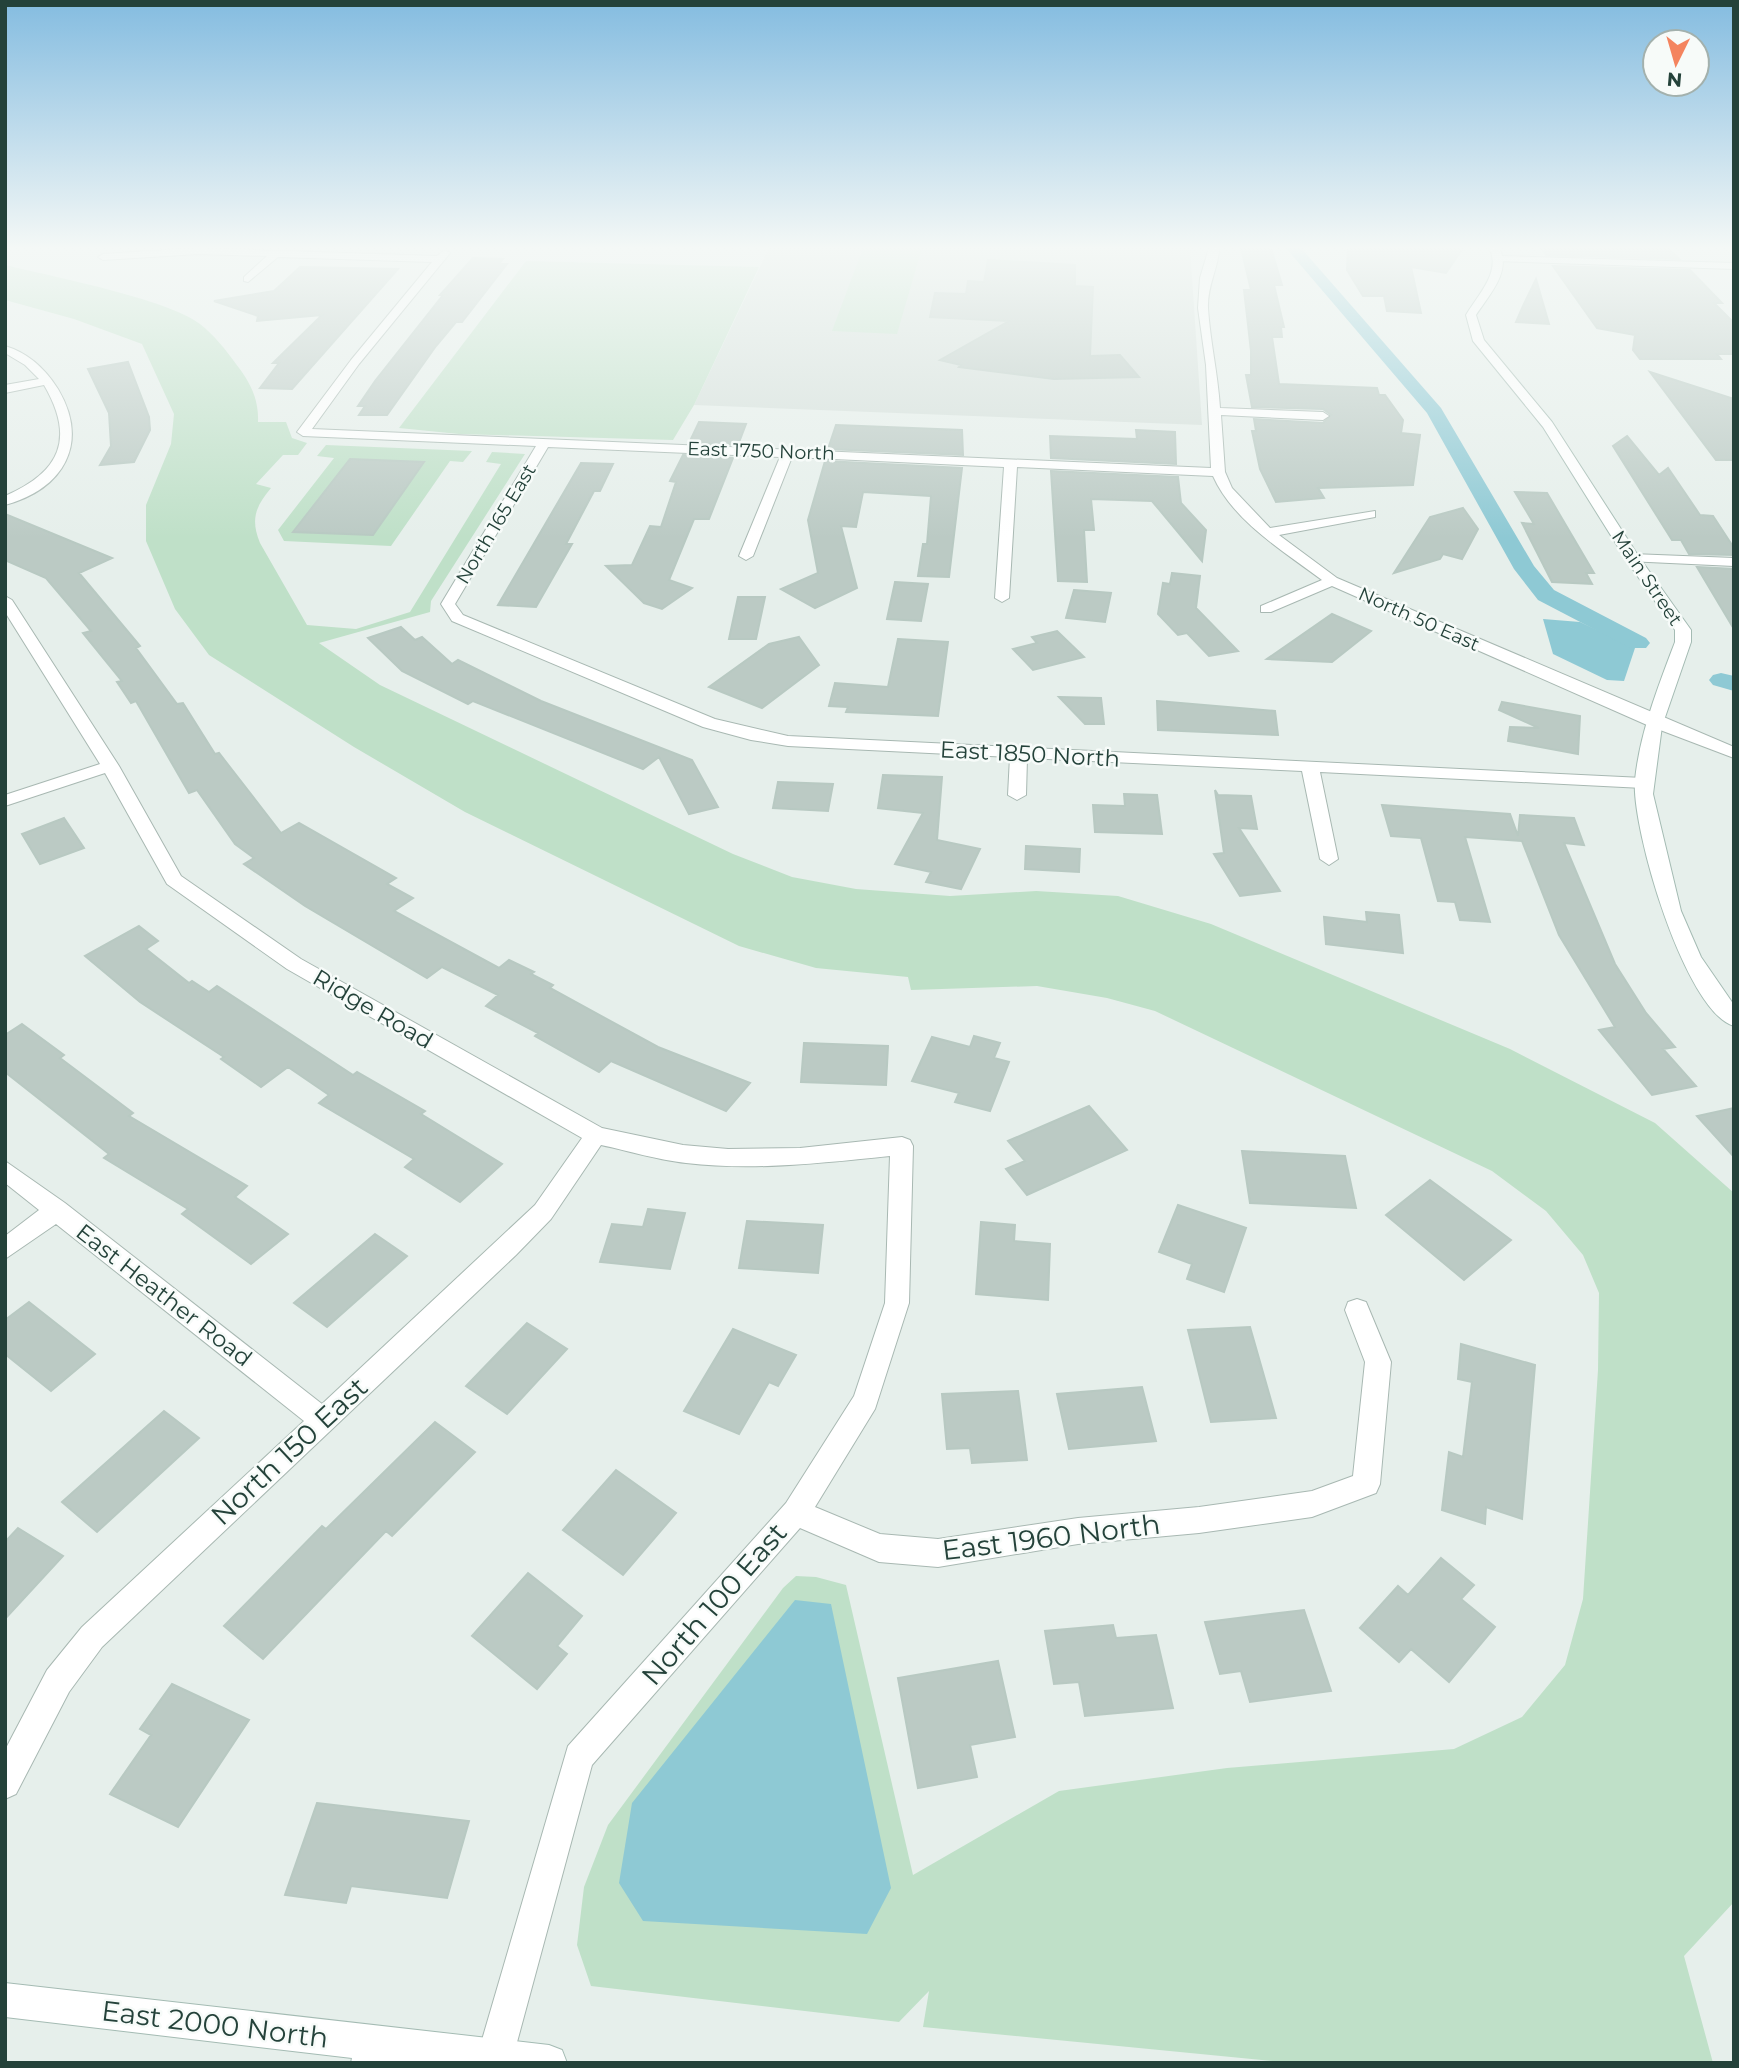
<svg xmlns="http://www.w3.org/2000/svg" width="1739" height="2068" font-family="Montserrat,sans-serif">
  <rect width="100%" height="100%" fill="#e6efeb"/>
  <path fill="#d4dfda" d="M769,248H1190L1202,425L694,405Z"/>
  <path fill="#bfe0c8" d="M863,248H922L897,334L832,331Z
    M526,261L759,267L694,405L673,440L459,434L399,428Z
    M5,265C50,276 168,299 200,324C214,335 226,350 236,364C250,382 259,399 258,422H286L292,438L307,443L298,455H283L256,484L271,488C256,506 250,519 260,543L307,625L356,629L410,612L501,464L486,462L492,452L525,454L431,601L430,612L319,643L380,685L733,854L792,877L856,889L950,896L1036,891L1118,896L1211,924L1510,1049L1655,1123L1734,1193V1902L1684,1956L1713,2063H1292L923,2027L929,1991L899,2022L591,1986L577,1945L584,1887L608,1825L783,1588L796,1576L816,1577L846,1585L913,1875L1059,1791L1227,1768L1454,1749L1522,1717L1565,1665L1583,1599L1598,1370L1599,1293L1583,1255L1546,1211L1492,1171L1155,1011L1107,998L1037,986L911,990L908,977L816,968L739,946L465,812L354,747L209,655L175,609L146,541V505L171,444L174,414L142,344L74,319L5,300Z
    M326,445L472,451L463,462L450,461L391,546L284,541L278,530L334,458L317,456Z"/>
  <path fill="#8ec9d4" d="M1543,619L1580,622L1635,648L1624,681L1607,680L1553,654Z
    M795,1600L831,1604L891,1888L867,1934L643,1921L619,1883L632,1803Z"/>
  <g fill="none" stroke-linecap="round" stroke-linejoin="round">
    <path fill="#8ec9d4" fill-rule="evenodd" d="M1286,248H1301L1441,408L1534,566L1554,590L1646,638L1650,643L1646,648H1630L1538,600L1514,569L1427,413Z
      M1721,673L1734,676V691L1713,685L1709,680L1713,675Z"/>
  </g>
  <path fill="#bbcac4" stroke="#b8c9c2" stroke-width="2" d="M1241,248H1271L1282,285H1274L1284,327H1281L1282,337H1272L1279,384L1377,388L1379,395H1385L1403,420L1401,433L1420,435L1413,485L1318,488L1324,498L1276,502L1260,469L1252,431H1256L1254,419L1323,423L1331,415L1323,409L1252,407L1246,375H1251V351L1244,290H1251Z
    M1348,248H1463L1446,273L1411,267L1421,313L1387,311L1384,296H1363L1347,270Z
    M1541,248H1668L1679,259L1546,255Z
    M473,258L503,259L499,264H507L462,322H456L436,346L387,415H359L365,406H358L375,381L443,295H440Z
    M988,260L1075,265V286L1093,287L1090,356L1120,355L1139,377L1054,379L959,367L961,365L940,360L1009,321L930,317L935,293L966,294L968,281L984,282Z
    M1553,266L1690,270L1722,303H1714L1734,323V354H1717L1721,359H1640L1633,350L1635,335L1597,328Z
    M300,267L398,269L292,389L260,388L279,363H273L322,315L257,321L258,316L214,301L274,291Z
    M1536,279L1549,324L1516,322L1523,306Z
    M128,362L149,417L150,430L134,462L100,465L111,446L109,413L88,369Z
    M1650,372L1734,399V460H1716Z
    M699,422L746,424L738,445L689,443Z
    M836,425L962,430L963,455L828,449Z
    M1136,430L1175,432L1176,464L1051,458L1050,436L1137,439Z
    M1627,436L1659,475L1668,468L1700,515L1713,516L1734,548V555L1689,554L1681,540H1672L1613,446Z
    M683,455L733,458L709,519H694L669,580L692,588L662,609L644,603L606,566L632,565L650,526L661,527L676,482L670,481Z
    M350,459L424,462L373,535L293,532Z
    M825,461L962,468L949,577L918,576L923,544H927L931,496L863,492L856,527L841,526L857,588L815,608L781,589L818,573L808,520Z
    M581,463L613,464L600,491H594L566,544H572L536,607L498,605Z
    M1051,471L1178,477L1181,503L1206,530L1202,561L1152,501L1091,499L1094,530H1084L1087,582L1058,581Z
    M1515,492L1547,493L1594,573H1586L1592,584L1552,582L1522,523L1534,524Z
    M1463,508L1478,529L1462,559L1443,554L1440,559L1394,573L1430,517Z
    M5,514L112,558L79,573L140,646L136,648L177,704L183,703L215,754L219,753L281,833L299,823L396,878L387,884L413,898L394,911L499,968L509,960L534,972L531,974L553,985L550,988L658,1047L750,1083L726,1111L611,1061L599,1072L535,1036L538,1033L486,1006L498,995L442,967L427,978L305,906L244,864L254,858L235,844L197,790L189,793L136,701L131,703L117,682L122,681L83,633L91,631L46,578L5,560Z
    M1697,567L1734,569V629Z
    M1172,573L1200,576L1196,608L1238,651L1209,656L1187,633L1178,635L1158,614L1163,583L1170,584Z
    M895,582L928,584L921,621L887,619Z
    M1074,590L1111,593L1105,622L1066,618Z
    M738,597H765L756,639H729Z
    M1332,614L1371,631L1332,662L1267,659Z
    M401,627L415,640L422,637L452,664L458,660L541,701L692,760L718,807L689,814L659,757L643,769L473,701L468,704L402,671L368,638Z
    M1057,631L1084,657L1033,670L1013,649L1037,643L1032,637Z
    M799,637L819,665L762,708L709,687L769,644Z
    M898,639L948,642L938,716L846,712L848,707L829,706L835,683L888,687Z
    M1059,697L1101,698L1104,724H1085Z
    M1157,701L1275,711L1278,735L1158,730Z
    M1502,702L1580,716L1578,754L1508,741L1510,727L1539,728L1499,710Z
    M883,775L942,777L937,840L980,849L961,889L926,882L931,872L895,864L923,813L878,808Z
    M778,782L833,784L828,811L773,808Z
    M1215,790L1218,795L1251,796L1257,829L1239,828L1280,891L1240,896L1214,854L1224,853Z
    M1124,794L1157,795L1162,834L1095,832L1093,805L1125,806Z
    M1382,805L1510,814L1518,836L1520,815L1574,818L1584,845L1564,843L1615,964L1646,1013L1675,1047L1663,1049L1696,1086L1652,1095L1599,1030L1615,1027L1559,935L1522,841L1465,837L1490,922L1460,920L1455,902L1438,901L1421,838L1391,836Z
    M64,818L84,848L40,864L22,834Z
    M1026,846L1080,849L1079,872L1025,869Z
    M1366,912L1399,915L1403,953L1326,944L1324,917L1367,922Z
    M139,926L158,941L146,949L189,983L192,981L209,992L217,986L353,1075L357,1072L425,1111L421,1114L502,1164L460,1202L405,1167L414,1159L319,1103L329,1095L288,1067L261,1087L221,1059L224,1057L140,1002L85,956Z
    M22,1024L64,1055L60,1058L133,1113L129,1116L247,1186L235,1197L288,1234L251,1264L182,1214L188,1209L104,1158L109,1154L5,1072V1035Z
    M974,1036L1000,1043L994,1058L1009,1062L990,1111L955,1102L959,1093L912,1081L932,1037L970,1047Z
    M804,1043L888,1046L886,1085L801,1082Z
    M1089,1106L1127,1150L1027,1195L1006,1169L1025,1161L1008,1141Z
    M1734,1108V1157L1697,1116Z
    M1242,1151L1345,1156L1356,1208L1250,1203Z
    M1430,1180L1511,1240L1464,1280L1386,1215Z
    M1178,1205L1246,1228L1224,1292L1187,1279L1192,1264L1159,1252Z
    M648,1209L685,1213L670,1269L600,1262L612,1224L643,1227Z
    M747,1221L823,1225L818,1273L739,1268Z
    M981,1222L1015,1225L1014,1241L1050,1244L1048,1300L976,1294Z
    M375,1234L407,1256L327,1327L294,1303Z
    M29,1302L95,1354L51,1391L5,1354V1320Z
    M527,1323L567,1349L507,1414L466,1386Z
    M1250,1327L1276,1418L1211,1422L1188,1330Z
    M733,1329L796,1355L778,1386L769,1382L739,1434L684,1411Z
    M1461,1344L1535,1365L1522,1519L1486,1507L1485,1524L1442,1510L1449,1452L1463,1457L1472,1382L1458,1379Z
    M1142,1387L1156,1441L1069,1449L1057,1394Z
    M1018,1391L1027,1460L972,1463L970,1448L947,1449L942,1394Z
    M164,1411L199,1438L97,1532L62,1502Z
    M435,1422L475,1452L392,1536L386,1531L263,1659L224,1626L322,1526L326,1529Z
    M616,1470L676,1513L623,1575L563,1530Z
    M18,1528L63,1556L5,1619V1542Z
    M1441,1558L1474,1585L1461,1599L1495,1627L1449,1682L1411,1649L1399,1662L1360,1628L1398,1586L1408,1595Z
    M528,1573L582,1616L557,1646L567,1654L537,1689L472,1636Z
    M1304,1610L1331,1691L1250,1702L1241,1671L1220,1674L1205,1622Z
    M1113,1625L1116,1638L1156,1635L1173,1708L1085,1716L1079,1682L1054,1684L1045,1631Z
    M998,1661L1015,1737L970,1745L977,1777L918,1788L898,1678Z
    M172,1684L249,1720L178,1827L110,1794L151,1735L140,1729Z
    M317,1803L469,1821L447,1898L351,1886L346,1903L285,1895Z"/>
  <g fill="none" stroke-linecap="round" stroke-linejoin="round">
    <g stroke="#a8b8b2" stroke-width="2">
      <path id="street" d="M196,248L437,256L445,250L450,253L359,364L312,429L1211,468L1206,365L1198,308L1200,278L1209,248H1219C1219,267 1207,285 1208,308C1210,341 1218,374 1220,408L1323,412L1329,416L1323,420L1221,415L1225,472L1232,488L1270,528L1375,511V517L1279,535L1337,578L1734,747V758L1647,725L1332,586L1271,612H1261V606L1322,580C1283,551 1233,521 1213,476L1017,467L1009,598L1002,602L995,598L1004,467L792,457L753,556L746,560L739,556L780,457L548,447L455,604L463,615L715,719L788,736L1643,778L1652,783L1643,788L1320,772L1338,859L1329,865L1320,859L1302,771L1027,758L1026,795L1017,800L1008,795L1010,757L788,746L751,740L703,727L452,621L441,604L536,446L303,436L297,432L351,360L432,262L278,257L248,282L244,281V277L267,256L198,254L103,260L98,257L103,254Z
        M1500,256L1734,263V269L1496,261Z
        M5,346C29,353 46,370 58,389C90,443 64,489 5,505V496C61,472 75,438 44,385L5,393V385L39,379L25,365L5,353Z
        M1632,554L1734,558V566L1627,561L1625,558Z
        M5,596L12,600L119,766L181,876L301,959L602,1128L683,1145L728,1149L800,1148L902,1137L910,1140L913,1146L909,1303L875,1409L815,1507L880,1534L938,1539L1078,1518L1199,1507L1312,1491L1353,1476L1365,1362L1345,1310L1348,1302L1357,1299L1366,1302L1391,1362L1380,1484L1376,1493L1312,1517L1199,1533L1078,1544L938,1567L879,1562L800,1528L592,1765L513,2057L510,2063H480L477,2057L568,1746L786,1503L854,1396L885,1303L890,1156C822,1163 754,1171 686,1163C658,1160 629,1151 601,1145L551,1219L516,1255L102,1647L69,1692L16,1794L5,1799V1750L47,1670L82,1627L304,1421L56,1224L5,1259V1236L39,1210L5,1183V1161L65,1203L322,1404L535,1205L582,1138L287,969L167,884L105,773L5,806V795L100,764L5,612Z"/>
    </g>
    <g stroke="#a4bbb3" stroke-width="2">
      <path id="secondary" d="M1489,248H1499C1512,271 1489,295 1476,315L1484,340L1552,422L1639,557L1691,630V642L1662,726L1653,794L1681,911L1701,957L1734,1005V1026C1685,1012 1631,828 1635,780C1640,732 1658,687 1675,642V630L1625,558L1543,427L1473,341L1466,315C1478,295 1502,271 1489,248Z
        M5,1983L549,2045L562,2050L567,2063H351L352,2058L5,2017Z"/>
    </g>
    <use href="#street" fill="#fff" fill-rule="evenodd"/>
    <use href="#secondary" fill="#fff" fill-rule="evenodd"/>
  </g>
  <linearGradient id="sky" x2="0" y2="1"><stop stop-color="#84bce0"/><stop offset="0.46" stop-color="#f4f8f6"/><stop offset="1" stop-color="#f4f8f6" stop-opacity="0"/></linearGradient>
  <rect width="1739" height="538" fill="url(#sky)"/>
  <g text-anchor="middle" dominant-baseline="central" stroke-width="5" stroke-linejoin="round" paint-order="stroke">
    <g font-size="19" fill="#24423a" stroke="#f7fbf9">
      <text transform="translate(761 451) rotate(2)">East 1750 North</text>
      <text transform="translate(496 524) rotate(-59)">North 165 East</text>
      <text transform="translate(1647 578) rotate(56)">Main Street</text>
      <text transform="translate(1419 619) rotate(24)">North 50 East</text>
    </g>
    <g font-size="23" fill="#24423a" stroke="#f7fbf9">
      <text transform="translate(1030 754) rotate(3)">East 1850 North</text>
      <text transform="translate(373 1009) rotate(30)">Ridge Road</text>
      <text transform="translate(164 1295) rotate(38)">East Heather Road</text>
    </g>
    <g font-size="28" fill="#24423a" stroke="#f7fbf9">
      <text transform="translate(289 1451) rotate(-43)">North 150 East</text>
      <text transform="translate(1051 1537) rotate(-7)">East 1960 North</text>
      <text transform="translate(714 1604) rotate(-49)">North 100 East</text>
      <text transform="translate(215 2024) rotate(7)">East 2000 North</text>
    </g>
  </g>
  <rect width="1739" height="2068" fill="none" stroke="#24423a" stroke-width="14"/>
  <g transform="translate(1676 63) rotate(185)"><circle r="33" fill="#f7fbf9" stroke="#a3b1ad" stroke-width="2"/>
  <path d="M0-5L12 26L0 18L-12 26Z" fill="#f4845f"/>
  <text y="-10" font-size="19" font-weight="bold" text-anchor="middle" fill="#24423a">N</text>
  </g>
</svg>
